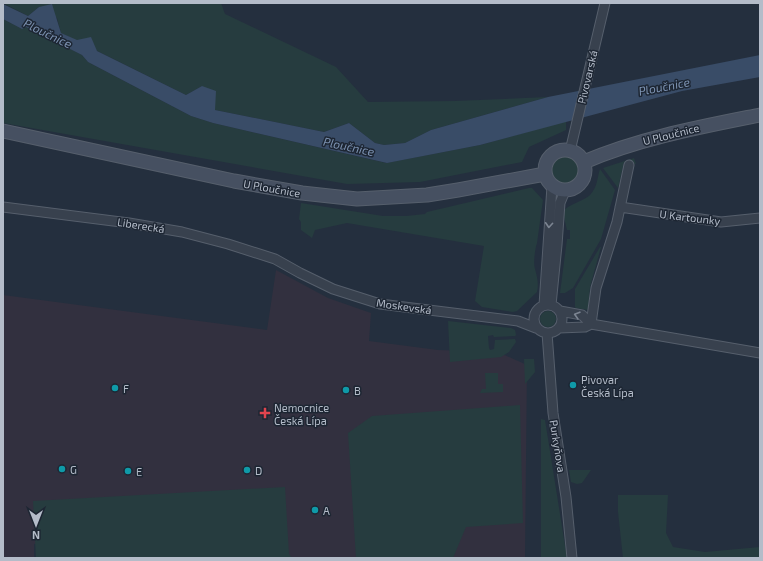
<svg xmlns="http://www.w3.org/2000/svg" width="763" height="561" font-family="'Exo 2',sans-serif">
  <rect width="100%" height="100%" fill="#242f3e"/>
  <path fill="#32303f" d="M276,270L328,298L371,313L369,341L438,350L498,352L527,365L525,558H257L189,536L34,544V558H3V295L267,330Z"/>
  <path fill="#263c3f" d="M3,3H221L225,14L336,67L368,102L455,101L548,97L431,130L405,143L384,145L375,143L349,123L324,132L215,110L202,86L186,95L61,33L57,18L39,7L28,16Z
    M3,19L22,29L26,27L82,55L88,62L191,116L213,123L386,163L480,145L566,121V130L529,147L522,162L420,182L347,184L3,123Z
    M551 170a14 14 0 1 1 28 0a14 14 0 1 1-28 0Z
    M634,158L636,164L624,162L618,188L603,168Z
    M600,169L615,190L601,239L573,288L565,293H560L567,239H570V230H567C566,225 563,216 564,211C566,206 585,200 590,195C598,186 597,178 600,169Z
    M529,188H532L543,200L537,243C535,249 533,263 535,269C537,276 539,284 537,292L517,311L513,312L482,307L475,301L484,246L347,223L315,230L312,238L301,230V222L299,219L301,203L383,216H406L425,214L427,212Z
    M600,247H601L590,287L588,310L576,308L575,307V289Z
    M540 319a8 8 0 1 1 16 0a8 8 0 1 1-16 0Z
    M448,321L511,328L515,330L516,335L515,336L494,337L493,335L488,336L489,348L490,350L494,349L495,340L515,339L516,342L509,352L501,357L450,362Z
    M524,359H534L535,372L525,384Z
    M485,373H498V384H503V392L480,393L482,389H486Z
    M520,405L523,523L466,527L453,558H356L348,433L372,416Z
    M541,419L545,420L567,558H541Z
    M569,470H591L582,483L577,484L571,482Z
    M285,487L289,554L292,558H36L33,501Z
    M618,495H668L666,533L673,547L705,552L760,547V558H623L618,512Z"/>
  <path fill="#394c67" d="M3,4L28,16L39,7L52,4L61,33L77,40L91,37L97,51L186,95L202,86L216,91L215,110L324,132L349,123L375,143L384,145L405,143L431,130L548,97L760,55V77L682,91L480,145L387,163L213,123L191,116L88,62L82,55L26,27L22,29L3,19Z"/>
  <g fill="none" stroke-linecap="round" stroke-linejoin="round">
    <g stroke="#565f6c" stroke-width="11">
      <path id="street" d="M570,151L605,3
        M3,207L129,223L182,232L228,244L275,259L300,273L333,289L380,304L518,321L536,328
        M620,207L721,222L760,218
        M534 319a14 14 0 1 1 28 0a14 14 0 1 1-28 0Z
        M544,305L552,186
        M551,305L557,245L560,203L565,191
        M560,311L582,315L591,324
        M591,324L760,353
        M591,324L596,288L617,222L629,165
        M559,328L585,327L591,324
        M547,333L553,413L566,497L572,558"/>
    </g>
    <g stroke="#565f6c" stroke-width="15">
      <path id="secondary" d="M3,131L234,181L302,193L357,199L427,195L458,190L545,174
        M545 170a20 20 0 1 1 40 0a20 20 0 1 1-40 0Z
        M584,162C640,138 700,127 760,115"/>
    </g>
    <use href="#street" stroke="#38414e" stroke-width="9"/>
    <use href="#secondary" stroke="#465061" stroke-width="13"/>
  </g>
  <defs><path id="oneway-chevron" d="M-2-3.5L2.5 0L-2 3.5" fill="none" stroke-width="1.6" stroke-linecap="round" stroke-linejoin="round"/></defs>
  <g stroke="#7c8592">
    <use href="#oneway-chevron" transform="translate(549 225) rotate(94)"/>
    <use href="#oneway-chevron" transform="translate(577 315) rotate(-164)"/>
  </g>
  <g fill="#0f9aa8" stroke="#1d2633" stroke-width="1.5">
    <circle cx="573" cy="385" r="4"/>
    <circle cx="115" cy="388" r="4"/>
    <circle cx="346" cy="390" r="4"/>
    <circle cx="62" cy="469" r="4"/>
    <circle cx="247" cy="470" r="4"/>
    <circle cx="128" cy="471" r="4"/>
    <circle cx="315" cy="510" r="4"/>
  </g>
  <path fill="#e0444e" stroke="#1d2633" stroke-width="1.5" d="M263 407h4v4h4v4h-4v4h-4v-4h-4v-4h4z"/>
  <g text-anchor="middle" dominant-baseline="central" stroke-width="3" stroke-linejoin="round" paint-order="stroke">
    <g font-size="11" fill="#b4bcc9" stroke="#1d2633">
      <text transform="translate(587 77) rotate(-77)">Pivovarská</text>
      <text transform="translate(671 134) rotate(-14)">U Ploučnice</text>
      <text transform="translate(272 188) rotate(10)">U Ploučnice</text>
      <text transform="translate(690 217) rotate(7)">U Kartounky</text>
      <text transform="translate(141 225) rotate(9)">Liberecká</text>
      <text transform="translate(404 306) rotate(8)">Moskevská</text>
      <text transform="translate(558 446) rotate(81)">Purkyňova</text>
    </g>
    <g font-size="11" fill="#b4bcc9" stroke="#1d2633" text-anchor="start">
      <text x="581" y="379">Pivovar<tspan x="581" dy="13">Česká Lípa</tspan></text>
      <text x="123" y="388">F</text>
      <text x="354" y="390">B</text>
      <text x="274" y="407">Nemocnice<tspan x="274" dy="13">Česká Lípa</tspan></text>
      <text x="70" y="469">G</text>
      <text x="255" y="470">D</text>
      <text x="136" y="471">E</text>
      <text x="323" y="510">A</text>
    </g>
    <g font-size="12" font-style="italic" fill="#7c92b1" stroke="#1d2633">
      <text transform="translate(48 33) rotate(26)">Ploučnice</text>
      <text transform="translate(664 86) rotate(-11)">Ploučnice</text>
      <text transform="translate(349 146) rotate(12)">Ploučnice</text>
    </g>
  </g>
  <rect width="763" height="561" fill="none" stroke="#b4bcc9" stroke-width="8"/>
  <g transform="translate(36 525) rotate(180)" stroke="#1d2633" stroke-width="3" paint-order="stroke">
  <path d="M0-3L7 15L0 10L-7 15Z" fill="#b4bcc9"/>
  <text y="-6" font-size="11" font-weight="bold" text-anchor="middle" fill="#b4bcc9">N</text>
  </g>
</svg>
